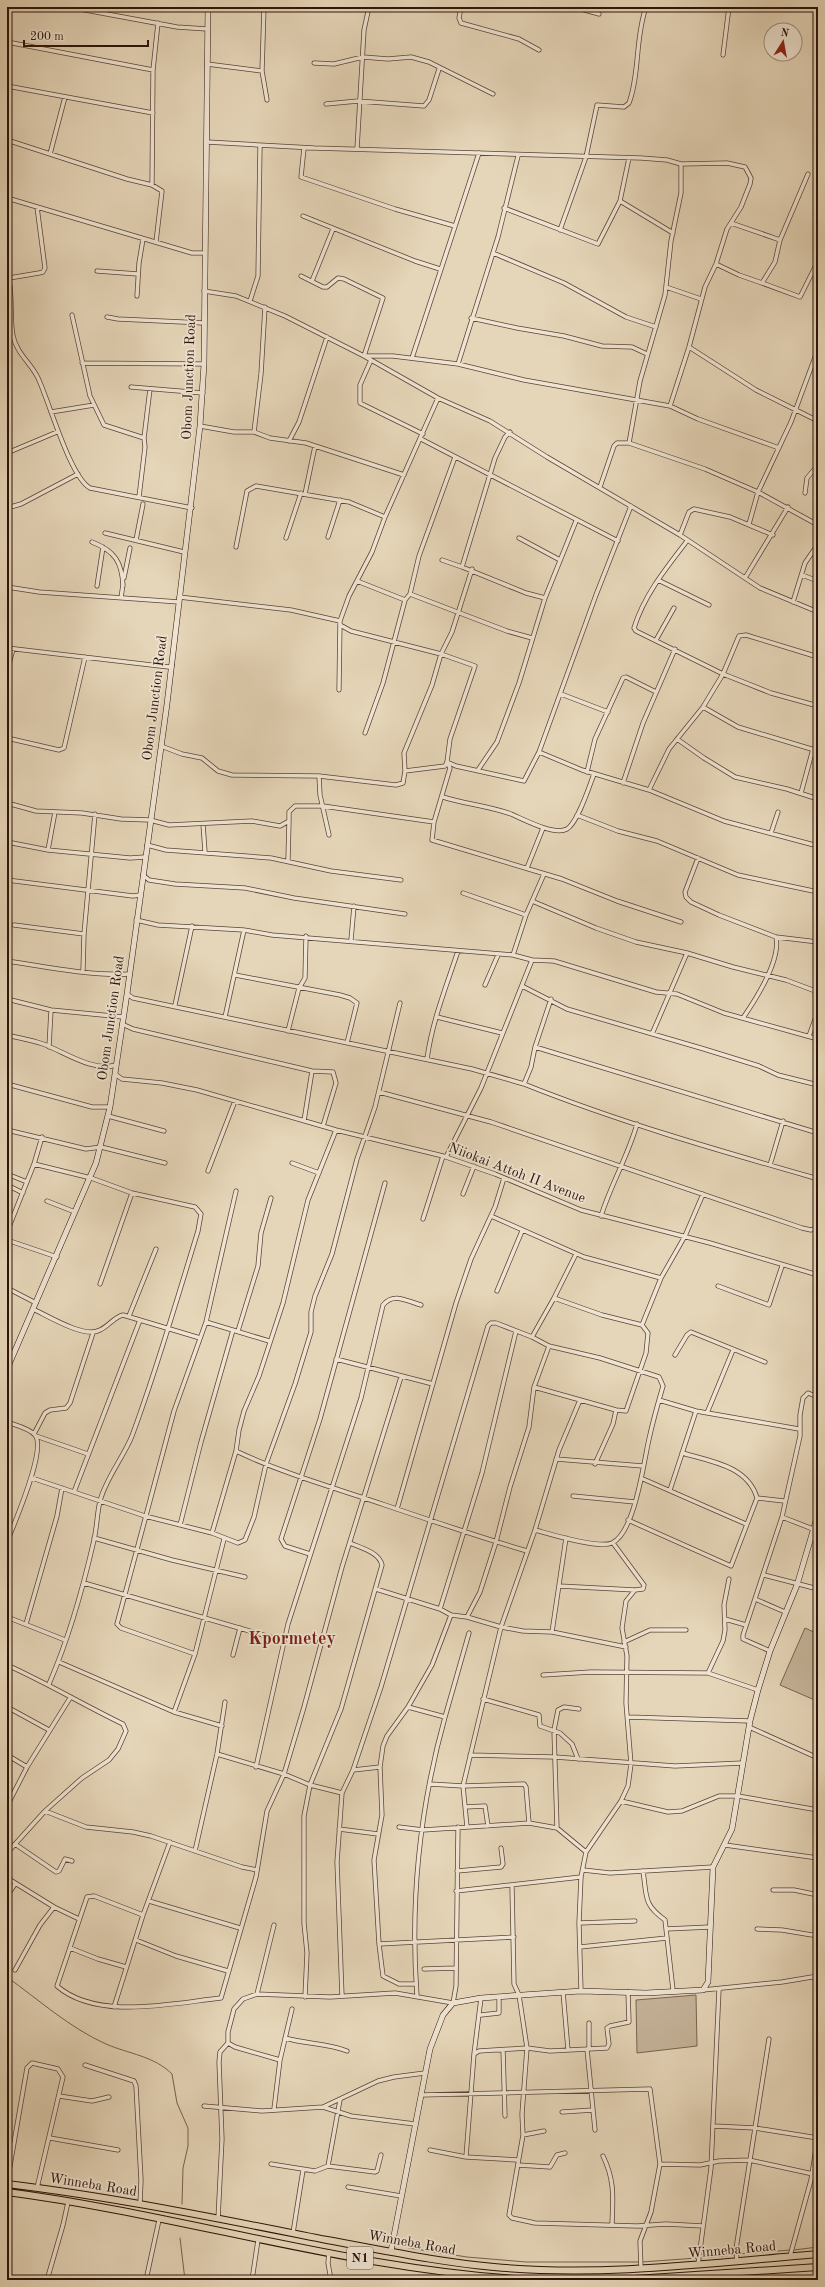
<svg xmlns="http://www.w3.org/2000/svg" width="825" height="2287" font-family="'Old Standard TT',serif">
  <rect width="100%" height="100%" fill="#e6d6b9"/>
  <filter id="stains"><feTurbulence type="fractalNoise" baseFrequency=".005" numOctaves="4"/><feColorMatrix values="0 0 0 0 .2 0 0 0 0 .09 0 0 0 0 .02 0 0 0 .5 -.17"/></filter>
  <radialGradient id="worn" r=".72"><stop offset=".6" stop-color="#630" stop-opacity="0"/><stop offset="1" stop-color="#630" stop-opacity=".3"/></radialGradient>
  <path fill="#c6b59b" stroke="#796452" d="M805,1628L818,1634L817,1701L780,1685Z
    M696,1995L697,2046L637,2053L636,2000Z"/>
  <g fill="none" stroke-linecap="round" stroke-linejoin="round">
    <path stroke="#76614f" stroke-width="1" d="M7,1977C39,2000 70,2028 106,2044C129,2054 154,2056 172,2074L177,2103L188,2128V2146L183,2168L182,2204
      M180,2238L185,2280
      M409,2248L467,2257L526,2262H639
      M794,2250L818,2247
      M738,2254L791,2250
      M700,2258L735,2255
      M642,2262L697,2258"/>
    <g stroke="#5a4435" stroke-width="5">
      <path id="street" d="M69,7L177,27L207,29
        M264,7L262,71L267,100
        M461,7L459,18L461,23L519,39L539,50
        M574,7L599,14
        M7,42L153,70
        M723,55L729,7
        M314,63L334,64L363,57L388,59L411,57L429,62L493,94
        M207,64L262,71
        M7,86L153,113
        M326,104L358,101L424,106L429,100L439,69
        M7,140L127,179L152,185L162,191L156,242
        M207,142L314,148L641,158L667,160L681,164L727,163L745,167L751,178L750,184L741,207L727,229L716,264L705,287L689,347L670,406
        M304,148L301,177L395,209L455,226
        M357,149L364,30L369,7
        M50,154L65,97
        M808,174L780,240L775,262L762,283L800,297L818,261
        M152,185L153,70L158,23
        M7,198L192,253H205
        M620,201L673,233
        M504,208L598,244L620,201L629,158
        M303,216L415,261L440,269
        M731,223L780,240
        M560,230L586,157L597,105L624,107L629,103C640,73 635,38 646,7
        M493,253L564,283L626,317L656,327
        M716,264L739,275L762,283
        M97,271L138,274
        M7,272C14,293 9,315 13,336C17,354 31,363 38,378C49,401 70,477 90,488L192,508
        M301,276L323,287H327L338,278L344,279L383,298L364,356H393L458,364L524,380L670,406L698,419L779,448
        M9,278L39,273L43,272L45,268L37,207
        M312,281L333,229
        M666,287L701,299
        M204,291L236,296L285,316L364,356L438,398L490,421L547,457L680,535L760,588L818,612
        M137,296L139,263L143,239
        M250,301L258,276L260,146
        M72,315L90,396L104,425L144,438L145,447L139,497
        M107,317L118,319L204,323
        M471,318L517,328L564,336L602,346L632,347L647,354
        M7,337L13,335
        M689,347L756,390L818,421
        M412,358L479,153
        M371,360L360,385V403L423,434
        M82,363L204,364
        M458,364L498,237L518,156
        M131,387L203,393
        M51,412L94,405
        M200,426L234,432H254L270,438L306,443L404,475
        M254,432L261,374L265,307
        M510,432L505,437L495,458L462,567L526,593L545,598
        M144,438L150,389
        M421,439L618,541
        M289,441L299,422L327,337
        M629,443L640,381L665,295L671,241L681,193V164
        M7,453L57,432
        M600,487L614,446L617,443H629L705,469L758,492L818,525
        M805,493L807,478L818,465
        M305,494L315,446
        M7,508L21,504L78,474
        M749,524L758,492L791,422L818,349
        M105,533L184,552
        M680,535L689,512L694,509L730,517L773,535
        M328,537L340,500
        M286,538L301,493
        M519,538L560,560
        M136,540L143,504
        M687,541C667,567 644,595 634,628L636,631L723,674L771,693L818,706
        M92,542C115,551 122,562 123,586
        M236,547L247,491L256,486L349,502L385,517
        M442,560L462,567
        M802,575L818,581
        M124,578L130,548
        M745,578L788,507
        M658,580L709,605
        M357,581L405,600
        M97,586L103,547
        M7,587L39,592L179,602
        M410,594L507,631L532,638
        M179,597L291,610L340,621
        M121,598L123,584
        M793,602L805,563L818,544
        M656,640L674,608
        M7,648L160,666L169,667L172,665
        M7,671L13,649
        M339,690L340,621L349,596L372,552L385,517L438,398
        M561,694L608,712
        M703,707L738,727L818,751
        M365,733L383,683L405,600L410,594L419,556L455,457
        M7,738L59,750L64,748L85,657
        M677,739L704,758L735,777L787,789L818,799
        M161,746L182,754L202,758L218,771L232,775L319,776L396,785L403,783L405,771L445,766L447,762L450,739L475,666L441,654L351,631L342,626
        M539,752L582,770L649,790L724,821L818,846
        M447,762L456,766L524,781L539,752L596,595L631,506
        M447,762L450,768L434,822L432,840L562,879L617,901L681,922
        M478,770L497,742L519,683L545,598L576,521
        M405,771L404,753L432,685L441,654L452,632L472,569
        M587,772L595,739L623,678L626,677L656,692
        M319,776L320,795L329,835
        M623,783L643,723L675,649
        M649,790L669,749L703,707L723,674L739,636L746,635L818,657
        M801,793L813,749
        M443,797C465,804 489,806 511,814C523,819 554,836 567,829C578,822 589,787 594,774
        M7,803L36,811L82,813L121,819L150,820L169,825L252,821L280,826L289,821V812L295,806H323L434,822
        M577,815L618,831L657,841L738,875L818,892
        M203,824L205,852
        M771,833L778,812
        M7,842L48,850L130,858L145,857
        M147,845L166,850L271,858L331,871L401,880
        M48,850L55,812
        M698,858L685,892L686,897L691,902L719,915L776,937L818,942
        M288,860L289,821
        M527,868L543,828
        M143,875L149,880L175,884L245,888L294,898L405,914
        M7,880L133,896L140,895
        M463,893L526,915
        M532,901L596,928L636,942L687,953L733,967L786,980L818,992
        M136,920L158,925L244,930L272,935L513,955L532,960L554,961L656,992L677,994L724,1013L818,1039
        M14,925L84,934
        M351,940L354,906
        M513,955L526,915L544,874
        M7,961C47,967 89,976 130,974
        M83,970L84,934L95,814
        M235,975L340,995L350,998L357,1003L347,1043
        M485,985L498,955
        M522,986L567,1009L704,1049L759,1066L778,1075L818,1085
        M127,994L133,998L472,1069L524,1084L531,1067L535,1047L818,1133
        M7,999L51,1010L123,1017
        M175,1005L192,926
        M225,1017L244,930
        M437,1017L502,1033
        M743,1018C756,999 781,961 776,937
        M122,1024L133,1029L312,1071L333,1072L336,1083L323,1126
        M288,1031L299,988L305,978L306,936
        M652,1034L687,953
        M7,1035C19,1038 31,1040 43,1044C65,1052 92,1072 116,1065
        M809,1036L818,1011
        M49,1047L51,1010
        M535,1047L551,999
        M427,1059C432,1022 446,987 458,951
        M115,1074L122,1079L162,1083L197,1090L336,1130L443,1156L495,1174L581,1210L710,1243L818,1275
        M7,1084L92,1107H110
        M524,1084C619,1122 717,1150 815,1178
        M379,1092L491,1122L802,1228L811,1230L818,1227
        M108,1116L164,1131
        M304,1121L312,1071
        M7,1130L86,1149L101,1147L165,1163
        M446,1157L481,1088L532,960
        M7,1160V1166
        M292,1163L319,1173
        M34,1164L91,1178L132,1193L195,1207L201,1214L198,1231C177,1299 157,1369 132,1436C123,1458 106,1478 100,1501C97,1513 97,1527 94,1540C83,1588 69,1638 49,1684
        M770,1165L783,1121
        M208,1171L235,1101
        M7,1174L27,1182
        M7,1185L23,1193
        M463,1194L474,1166
        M47,1201L75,1212
        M491,1216L584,1257L661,1278
        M601,1216C611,1184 628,1156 637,1124
        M423,1219L443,1156
        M7,1232L34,1164L42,1137
        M7,1240L57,1257
        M100,1284L132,1193
        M718,1286L769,1305L782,1266
        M7,1288L36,1303
        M497,1291L522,1231
        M554,1298L576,1254
        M33,1309C48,1316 85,1339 100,1330C109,1326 114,1317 123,1315L200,1338
        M129,1316L156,1249
        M206,1322L269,1341
        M642,1325L661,1278L685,1236L703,1194
        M816,1329L818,1326
        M238,1331L258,1266L261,1233L271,1198
        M532,1337L554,1298L602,1315L642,1325L648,1333L646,1353L626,1411L616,1410L534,1387
        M675,1355L687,1335L691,1332L765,1362
        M336,1359L433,1384
        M659,1400L696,1411L799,1429
        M707,1413L733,1350
        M7,1422C15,1425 29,1428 35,1435C47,1449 14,1524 7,1542
        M34,1434L45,1413L50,1410L66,1408L70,1403L93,1333
        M36,1436L88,1454
        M236,1451C284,1474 335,1488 385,1505C432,1521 479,1537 527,1551
        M682,1453C710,1461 748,1466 757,1498
        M556,1459L643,1466
        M595,1464L613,1424L616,1410
        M32,1478L145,1516L212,1533L238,1543L245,1540L254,1517L266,1464L295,1384L311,1332V1312L315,1296L332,1254L357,1159L375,1107L400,1003
        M643,1479L746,1524
        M670,1490L696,1411
        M74,1492L140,1320
        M573,1496L635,1502
        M397,1509L456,1303L471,1259L495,1207L504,1178
        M782,1517L818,1531
        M628,1520L731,1566L757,1498L784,1501
        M180,1525L201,1442L233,1330
        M212,1533L236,1451L239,1430L244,1411L259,1376L283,1303L308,1200L336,1130
        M94,1538L172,1560L245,1577
        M310,1554L285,1546L281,1539L320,1419L385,1183
        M764,1575L818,1589
        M84,1583L284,1641
        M559,1586L635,1590L643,1589L644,1585L641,1581L613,1543
        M376,1589L440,1609L451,1615L467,1617L501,1627L523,1631L552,1632L626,1647
        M755,1599L785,1612
        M440,1609L482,1473L516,1331
        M7,1617L65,1640
        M467,1617L480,1592L496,1542L510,1487L529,1427L534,1387L549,1346
        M725,1619L746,1625
        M26,1624L57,1516L62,1488
        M552,1632L566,1538
        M624,1642L650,1630H686
        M770,1651L743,1639V1635L782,1517L800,1436V1415L803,1398L808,1393L818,1397
        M195,1654L121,1628L117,1624L174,1411L206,1322L236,1191
        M233,1655L240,1628
        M59,1662L174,1712L222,1726
        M7,1665C47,1683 84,1705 123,1724L126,1731L118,1749L109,1760L82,1778L45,1811L7,1853
        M708,1673L723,1641L725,1630L724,1605L729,1579
        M543,1675L591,1672L708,1673L758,1690
        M483,1699L539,1715L540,1726L560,1733L572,1744L578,1759
        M7,1707L49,1730
        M408,1707L445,1717C420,1807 410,1903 417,1996
        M174,1712L195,1654L224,1539
        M445,1717L469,1633
        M628,1717L750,1721
        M749,1727L818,1758
        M217,1754L284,1774L310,1785L342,1793
        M7,1755L27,1767
        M470,1755L555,1757L675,1766L743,1763
        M256,1767L288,1624L361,1398L383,1305C394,1292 406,1301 421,1305
        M353,1770L380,1767
        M430,1784L463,1786L524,1784L526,1787L529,1823
        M621,1801L668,1812L682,1811L719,1796H738L818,1810
        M7,1806L27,1767L70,1698
        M465,1807L485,1806L488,1826
        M45,1811L86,1827L133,1832L151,1836L242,1867L257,1870
        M399,1827L423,1830L529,1823L557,1828L586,1852
        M467,1827L463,1786L501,1627L535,1530L559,1450L580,1400
        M557,1828L554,1730L558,1710L564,1707L579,1709
        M339,1829L378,1834
        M15,1844L56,1872L59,1871L65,1859L72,1861
        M725,1845L818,1858
        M195,1851L217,1754L225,1702
        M583,1870L610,1873L713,1867
        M457,1871L501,1867L503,1864L501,1848
        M643,1871C647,1897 643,1904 665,1920L673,1990
        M7,1878L54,1907L79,1919
        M512,1886L514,1984L519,1995L527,2048L522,2114L523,2135L509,2215L512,2218L535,2223L637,2226L666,2224L703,2226
        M773,1890H794L818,1895
        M456,1891L581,1877
        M7,1896L15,1884
        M149,1901L240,1928
        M143,1915L94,1896L87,1897L57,1986C97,2021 173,2003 221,1998L256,1877L267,1811L284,1774L304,1707L342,1567L401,1377
        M579,1923L635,1921
        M666,1929L710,1927
        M757,1929L782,1930L812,1935L818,1934
        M136,1940L176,1956L228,1971
        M379,1944L514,1937
        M580,1947L667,1938
        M70,1948L98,1959L126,1967
        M424,1969L456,1968
        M15,1970L40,1925L54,1907
        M416,1984H399L383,1976L379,1944L374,1860L382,1815L380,1767L383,1746L387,1736L408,1707L432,1665L451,1615
        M703,1990L782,1982L818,1976
        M581,1991L579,1923L581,1877L586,1852L621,1801L628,1786L631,1764L626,1703L627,1656L622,1628L626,1601L635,1590
        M563,1992L568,2050
        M257,1994L274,1925
        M342,1996L337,1862L342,1793L353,1770L381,1687L488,1326L491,1323H496L532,1337L549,1346L600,1358L659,1377L663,1386C658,1403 653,1421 649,1439C644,1460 635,1533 612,1543C598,1549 550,1534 535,1530
        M305,1997L307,1953L304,1923V1816L310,1785L341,1709L382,1565C379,1552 361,1548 350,1543
        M114,2007L143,1915L170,1842
        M481,2015L499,2013V1997
        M285,2038C305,2044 328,2043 347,2051
        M587,2049L595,2130
        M589,2049V2023
        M503,2050L505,2116
        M474,2054L481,1998
        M280,2060L235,2047L228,2043V2032L234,2009L243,1999L257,1994L330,1997L395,1993L453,2003L456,1986L458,1827
        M85,2065L134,2081L136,2086L141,2180L140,2205
        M421,2095L650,2089L660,2164L651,2212L640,2241L641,2269
        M59,2096L92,2101L109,2097
        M204,2106L262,2111L323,2107L351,2116L415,2124
        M323,2107L378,2081L394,2077L425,2073
        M274,2109L280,2060L292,2009
        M562,2112L593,2110
        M714,2126L755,2128L818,2138
        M523,2135L544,2131
        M50,2138L118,2150
        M430,2150L466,2157L518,2160
        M603,2156C615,2181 613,2197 612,2224
        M466,2157L474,2054L479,2051L527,2048L550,2051L607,2048L609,2044L607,2028L610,2026L629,2022L628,1992
        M271,2164L315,2171L328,2166L375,2172L377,2171L381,2155
        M660,2164L700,2165L719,2161L749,2160L813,2174
        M518,2165L550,2167L557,2155L565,2153
        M328,2166L340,2100
        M7,2183L27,2068L32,2063L58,2069L63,2077L37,2188
        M348,2187L401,2196
        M218,2219L222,2139L219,2062L220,2052L228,2043
        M293,2233L303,2170
        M329,2252L328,2263L331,2280
        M790,2256L811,2180L818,2136
        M737,2261L736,2249L769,2039
        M698,2265L711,2168L719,1989
        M47,2280L63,2225L68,2202
        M146,2280L159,2220
        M252,2280L258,2240"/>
    </g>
    <g stroke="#2c1409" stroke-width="6">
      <path id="secondary" d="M7,1369L96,1163L110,1107L127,994L167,704L200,426L204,364L208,7
        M391,2251L430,2049L443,2015L453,2003L481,1998L581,1991L646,1993L703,1990L708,1982L713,1867L732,1829L750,1721L758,1690L770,1651L797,1585L818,1514"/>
    </g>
    <g stroke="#2c1409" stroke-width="8">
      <path id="highway" d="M7,2184C114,2197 221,2219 327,2240C383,2250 438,2262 494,2267C603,2277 710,2263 818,2254
        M7,2192C183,2215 355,2271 533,2280
        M619,2280L818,2267"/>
    </g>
    <use href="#street" stroke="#efe4d2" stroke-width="3.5"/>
    <use href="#secondary" stroke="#efe4d2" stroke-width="5"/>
    <use href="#highway" stroke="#e6d6b9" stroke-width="6"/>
  </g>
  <g text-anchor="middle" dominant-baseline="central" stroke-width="3.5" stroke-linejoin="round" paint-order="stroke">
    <rect fill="#efe4d2" stroke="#665245" stroke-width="1" x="347" y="2247" width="26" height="22" rx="3"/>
    <g font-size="13" font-weight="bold" fill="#2c1409">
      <text x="360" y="2258">N1</text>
    </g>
    <g font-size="14" fill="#2c1409" stroke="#efe4d2">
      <text transform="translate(189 377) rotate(-88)">Obom Junction Road</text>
      <text transform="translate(155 698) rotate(-83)">Obom Junction Road</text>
      <text transform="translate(111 1018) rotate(-82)">Obom Junction Road</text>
      <text transform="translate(517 1173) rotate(21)">Niiokai Attoh II Avenue</text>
      <text transform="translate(93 2185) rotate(9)">Winneba Road</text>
      <text transform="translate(412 2243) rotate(10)">Winneba Road</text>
      <text transform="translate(732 2250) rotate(-5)">Winneba Road</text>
    </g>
    <g font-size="18" font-weight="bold" fill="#7a1f14" stroke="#efe4d2">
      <text x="292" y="1639">Kpormetey</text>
    </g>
  </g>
  <rect width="825" height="2287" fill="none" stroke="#e6d6b9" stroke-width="24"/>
  <rect x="8" y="8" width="809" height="2271" fill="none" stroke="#2c1409" stroke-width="2"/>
  <rect x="12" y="12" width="801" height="2263" fill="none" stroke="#2c1409"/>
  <g transform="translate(783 42) rotate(11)"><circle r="19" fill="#efe4d2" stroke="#a19182"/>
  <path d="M0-3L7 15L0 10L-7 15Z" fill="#8f2418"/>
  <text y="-6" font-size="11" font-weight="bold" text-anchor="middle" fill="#2c1409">N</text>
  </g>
  <path d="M24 40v6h124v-6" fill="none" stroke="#2c1409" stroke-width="2"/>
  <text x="30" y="40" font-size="12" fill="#2c1409" stroke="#efe4d2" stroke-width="3" paint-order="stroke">200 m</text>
  <rect width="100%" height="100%" filter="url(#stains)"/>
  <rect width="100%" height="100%" fill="url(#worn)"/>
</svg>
